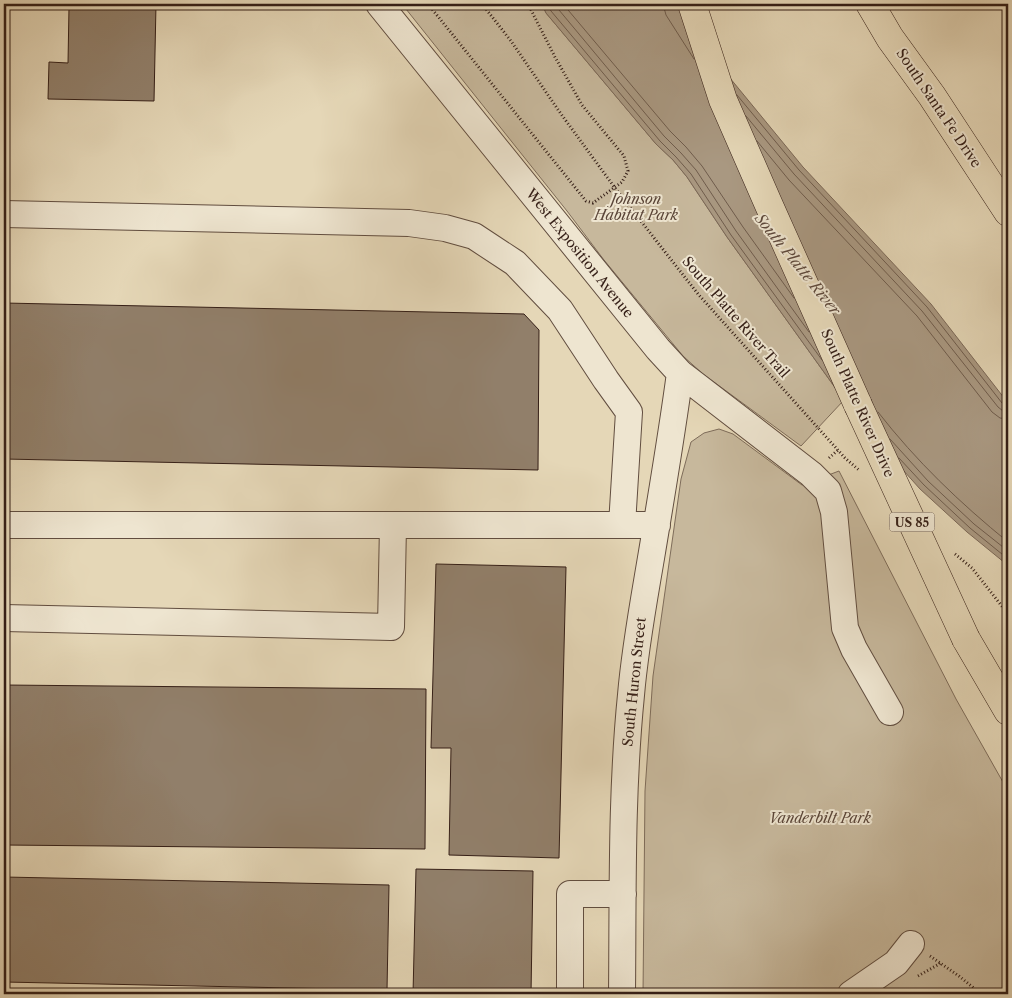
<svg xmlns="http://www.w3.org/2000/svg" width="1012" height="998" font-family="'Libre Caslon Text',serif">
  <rect width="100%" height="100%" fill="#e5d7b7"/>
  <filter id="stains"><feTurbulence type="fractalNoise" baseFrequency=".004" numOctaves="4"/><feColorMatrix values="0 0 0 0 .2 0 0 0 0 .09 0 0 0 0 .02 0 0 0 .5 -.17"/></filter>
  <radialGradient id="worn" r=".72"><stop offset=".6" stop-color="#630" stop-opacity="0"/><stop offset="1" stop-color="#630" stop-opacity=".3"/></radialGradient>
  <path fill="#c7b89c" stroke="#7e6c5a" d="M402,4H542L546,13L656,144L673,160L687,177L727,237L844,400L801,446L703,374L683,356L604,260L567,211Z
    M719,429L733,434L802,485L839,471L956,699L1008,791V994H643L645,791L653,676L681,479L691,442L704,433Z"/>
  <path fill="#a99881" stroke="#7b6857" d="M542,4H681L725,72L803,167L931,304L1008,403V567L1005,563L967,532L920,489L878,442L844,400L727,237L687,177L673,160L656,144L546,13Z"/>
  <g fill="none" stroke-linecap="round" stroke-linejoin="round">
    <path stroke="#6f5c4c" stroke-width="1" d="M547,4L551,11L660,141L676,157L691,174L731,235L822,360
      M554,4L664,136L681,153L696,170L736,231L809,332
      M563,4L670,131L686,147L702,166L743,227L794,298
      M663,4L666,15L694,59
      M737,95L799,170L927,307L1002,403L1008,405
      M746,116L794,174L922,311L998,407L1003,411H1008
      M757,141L789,180L917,316L992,412L1000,418L1008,419
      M878,412C916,461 960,503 1008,542
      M890,439L928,481L974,524L1008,551
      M899,458L924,485L970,528L1008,559"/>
  </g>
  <path fill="#917f6a" stroke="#351f17" d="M56,4H156L154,101L48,99L49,62L68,63L69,7H56Z
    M4,303L524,314L539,330L538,470L4,459Z
    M436,564L566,567L559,858L449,855L451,748H431Z
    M4,685L426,689L425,849L4,845Z
    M416,869L533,871L531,994H413Z
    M4,877L389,885L387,990L4,982Z"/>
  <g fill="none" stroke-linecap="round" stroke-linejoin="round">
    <g stroke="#614d3f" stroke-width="28">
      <path id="minor" d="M379,4L658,349L680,373L811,474L828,491L834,512L845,628L854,649L890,712
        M4,214L409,223L445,228L474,236L515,263L560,310L606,380L629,412L622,525
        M4,525H657
        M4,618L391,627L393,525
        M570,994V894H623
        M622,994C623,895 621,794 631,695C635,647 644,600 652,552C662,492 672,433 680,373
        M851,994L896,963L911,944"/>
    </g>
    <g stroke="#351f17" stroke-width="29">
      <path id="major" d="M870,4L890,38L932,96L1008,212"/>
    </g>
    <g stroke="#351f17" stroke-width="29">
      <path id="highway" d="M692,4L723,100L768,203L858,405
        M966,639L1008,711"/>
    </g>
    <path stroke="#351f17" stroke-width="3" stroke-dasharray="1 2.5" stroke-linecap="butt" d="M428,4L586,201L593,203L622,182L628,171L624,156L582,105L555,57L528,4
      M482,4L511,41L561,114L615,188L698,294L845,458L860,471
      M829,458L838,450
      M955,554L972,568L1008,614
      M930,956L959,976L981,994
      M918,976L941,963"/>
    <use href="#minor" stroke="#eee5d0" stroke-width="26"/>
    <use href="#major" stroke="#e5d7b7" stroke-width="28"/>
    <use href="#highway" stroke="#e5d7b7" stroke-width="28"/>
    <g stroke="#351f17" stroke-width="29" stroke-linecap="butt">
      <path id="highway-bridge" d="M858,405L966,639"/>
    </g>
    <use href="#highway-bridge" stroke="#e5d7b7" stroke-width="28"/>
  </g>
  <g text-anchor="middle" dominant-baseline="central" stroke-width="4" stroke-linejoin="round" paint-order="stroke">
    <rect fill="#eee5d0" stroke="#6c5a4e" stroke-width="1" x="889.5" y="512.5" width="45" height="19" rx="4"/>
    <g font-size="12" font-weight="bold" fill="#351f17">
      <text x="912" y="522">US 85</text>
    </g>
    <g font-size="14" fill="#351f17" stroke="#eee5d0">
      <text transform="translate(939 108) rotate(56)">South Santa Fe Drive</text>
      <text transform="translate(580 253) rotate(51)">West Exposition Avenue</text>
      <text transform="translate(736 317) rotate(49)">South Platte River Trail</text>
      <text transform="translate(858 403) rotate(66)">South Platte River Drive</text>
      <text transform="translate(634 682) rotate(-84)">South Huron Street</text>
    </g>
    <g font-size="14" font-style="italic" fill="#5a4538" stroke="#eee5d0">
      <text x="636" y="199">Johnson<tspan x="636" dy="16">Habitat Park</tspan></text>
      <text x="820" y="818">Vanderbilt Park</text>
    </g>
    <g font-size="15" font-style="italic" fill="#5e493c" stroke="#eee5d0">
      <text transform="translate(798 264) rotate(51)">South Platte River</text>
    </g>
  </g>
  <rect width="1012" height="998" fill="none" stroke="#e5d7b7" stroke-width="20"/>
  <rect x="5" y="5" width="1002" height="988" fill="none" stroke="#351f17" stroke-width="2.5"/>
  <rect x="10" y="10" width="992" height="978" fill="none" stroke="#351f17"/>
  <rect width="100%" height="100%" filter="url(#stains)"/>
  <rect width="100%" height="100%" fill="url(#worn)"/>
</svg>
